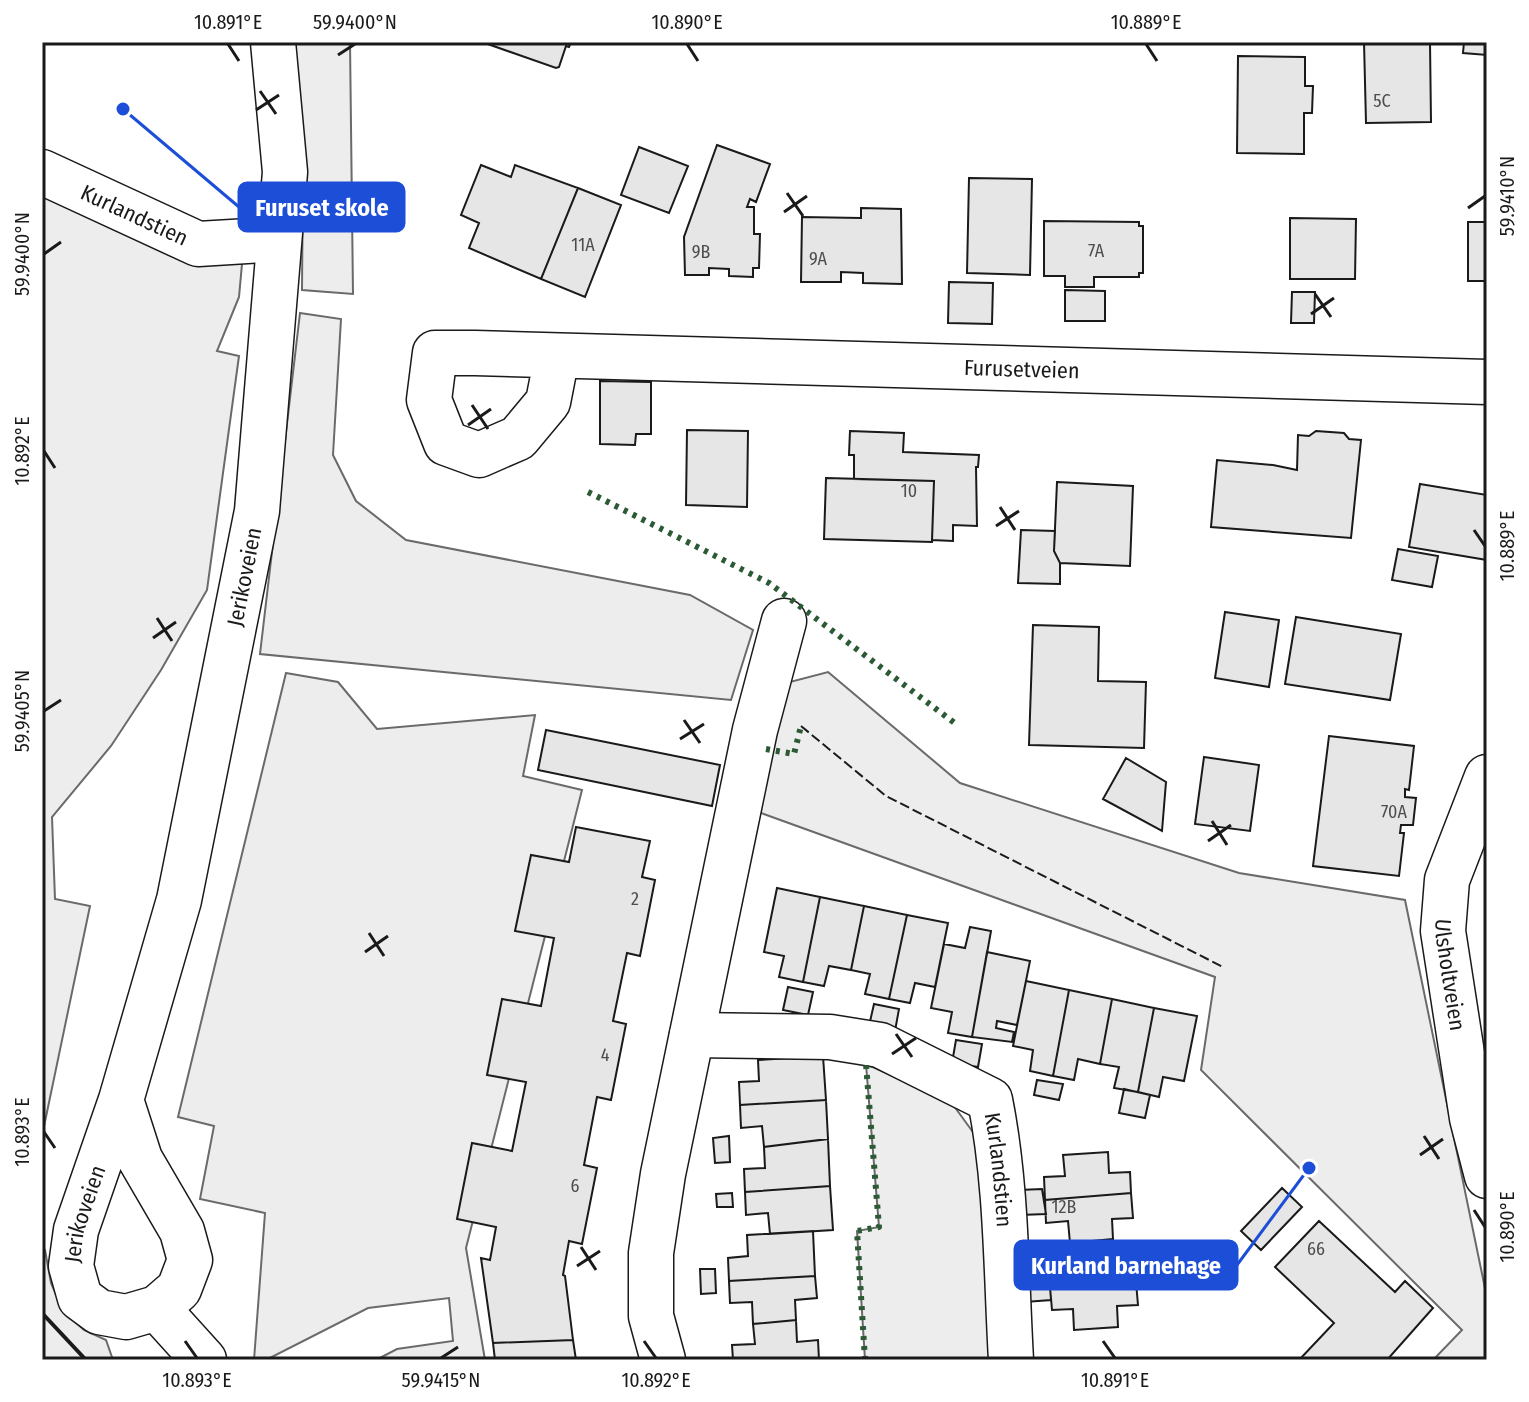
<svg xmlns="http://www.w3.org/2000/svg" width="1529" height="1402" font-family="'Fira Sans Condensed',sans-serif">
  <rect width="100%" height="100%" fill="#fff"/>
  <path fill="#ededed" stroke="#6a6a6a" stroke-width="2" d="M295,42H350L353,294L302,290L303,163Z
    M42,172L244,242L239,297L217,351L239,356L207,590L161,670L111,746L52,817L55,899L90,906L42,1136Z
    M300,313L341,319L333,455L356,501L406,540L690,595L753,630L731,700L260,654Z
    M828,672L960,783L1239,873L1405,900L1487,1298V1360H1433L1462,1330L1201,1070L1215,977L750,809L786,683Z
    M286,673L338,682L377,729L535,715L523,776L582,790L466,1248L485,1360H376L397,1349L453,1341L449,1298L368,1308L266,1360H254L265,1213L200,1199L214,1126L178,1117Z
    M866,1064L951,1102L978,1139L991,1360H865L857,1231L879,1227Z
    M42,1249L45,1250L51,1283L63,1311L84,1330L106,1340L113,1360H42Z"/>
  <path fill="#e6e6e6" stroke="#1a1a1a" stroke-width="2" d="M482,42H571L569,47L566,46L559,67L556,68Z
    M1364,42H1430L1431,122L1366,123Z
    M1464,42H1487V55L1463,53Z
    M1238,56L1305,57V86H1313L1312,113H1304V154L1237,153Z
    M717,145L770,164L756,202L750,199L747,207H754V234H760L759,268H753V277L729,276V269L709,268V275H685L684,237Z
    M639,147L688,166L669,213L621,195Z
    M481,165L511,177L515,165L578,188L541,279L469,248L479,223L461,215Z
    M969,178L1032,179L1030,275L967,273Z
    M578,188L621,205L585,297L541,279Z
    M861,208L901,209L902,284L863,283V273L841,272V282H801L802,217L861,218Z
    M1290,218L1356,219L1355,279H1290Z
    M1044,221L1139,222V226H1143V273H1139V277H1094V287H1065V276H1044Z
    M1468,222H1487V281H1468Z
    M949,282L993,283L992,324L948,323Z
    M1065,290L1105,291V321H1065Z
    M1292,292H1315L1314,323H1291Z
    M600,381L651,382V434H636L635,445L600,444Z
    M687,430L748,431L747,507L686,505Z
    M850,431L904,433L903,452L979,455L978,467H976L977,526L953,525V541L932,540L934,481L854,479V455H849Z
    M1316,431L1344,433L1349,439L1361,440L1351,538L1211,527L1217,460L1273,465L1297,470L1298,435L1309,436Z
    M826,478L934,481L932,542L824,539Z
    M1057,482L1133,486L1130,566L1060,563L1054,551Z
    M1420,484L1487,495V560L1409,547Z
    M1021,530L1055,531L1054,551L1060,563V584L1018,583Z
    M1398,549L1438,556L1432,587L1392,580Z
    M1225,612L1279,620L1269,687L1215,678Z
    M1296,617L1401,634L1390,700L1285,684Z
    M1033,625L1099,627L1098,681L1146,682L1144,748L1029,745Z
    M546,730L720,765L712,806L538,770Z
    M1329,736L1414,746L1409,790L1405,789V797L1416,798L1413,825H1401L1400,833H1404L1399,876L1313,866Z
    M1204,757L1259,765L1250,831L1195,824Z
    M1126,758L1166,782L1162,831L1103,799Z
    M576,827L650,841L642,877L655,880L640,956L627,953L613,1021L626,1024L611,1100L597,1097L584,1165L597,1168L582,1244L569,1241L563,1275L565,1276L573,1340L493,1343L481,1258L490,1260L496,1227L457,1219L472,1143L512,1151L526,1082L487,1075L502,999L541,1006L554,938L515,931L531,855L569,862Z
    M777,888L820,897L803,982L779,977L784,956L764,952Z
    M820,897L864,906L851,970L829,966L824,986L803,982Z
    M864,906L907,915L889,999L865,994L870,974L851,970Z
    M907,915L948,923L935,987L915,983L910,1003L889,999Z
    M970,927L991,931L972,1037L948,1033L952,1012L931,1008L944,944L965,948Z
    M987,952L1030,961L1017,1025L997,1021L996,1028L1014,1032L1012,1042L972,1037Z
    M1026,981L1069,990L1053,1076L1030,1071L1033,1050L1013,1046Z
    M788,987L813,992L808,1015L783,1010Z
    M1069,990L1112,999L1100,1064L1078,1059L1074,1080L1053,1076Z
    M1112,999L1154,1008L1138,1092L1114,1088L1119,1067L1100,1064Z
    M874,1004L899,1009L895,1031L869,1026Z
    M1154,1008L1197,1016L1184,1081L1163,1077L1159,1097L1138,1092Z
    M956,1040L982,1044L978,1067L952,1063Z
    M823,1056L826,1100L740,1105L739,1082L759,1081L758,1060Z
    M1037,1080L1063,1084L1059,1100L1034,1095Z
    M1124,1089L1150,1095L1145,1118L1119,1113Z
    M826,1100L828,1139L764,1147L762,1126L741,1128L740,1105Z
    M729,1136L730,1162L715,1163L713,1138Z
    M828,1139L830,1186L745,1192L744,1169L765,1168L764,1147Z
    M1108,1152L1109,1173L1130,1172L1131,1193L1045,1200L1044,1177L1065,1176L1063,1155Z
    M830,1186L833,1230L770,1234L768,1213L746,1215L745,1192Z
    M1282,1188L1302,1207L1261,1250L1241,1231Z
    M1042,1189L1046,1214L1020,1215L1019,1190Z
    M732,1193L733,1207H717L716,1194Z
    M1131,1193L1133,1218L1112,1219L1113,1239L1070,1243L1068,1221L1046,1223L1045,1200Z
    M1319,1221L1395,1292L1405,1281L1433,1308L1387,1360H1299L1334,1323L1275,1267Z
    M813,1231L815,1276L729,1281L728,1258L748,1256L747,1235Z
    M1113,1239L1114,1260L1135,1259L1136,1282L1050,1287L1049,1265L1070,1263V1243Z
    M700,1269H715L716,1293L701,1294Z
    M1049,1274L1051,1300L1025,1302L1024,1276Z
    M815,1276L817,1298L795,1300L796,1320L753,1324L752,1302L730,1303L729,1281Z
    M1136,1282L1138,1305L1117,1306L1118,1327L1074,1330L1073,1309L1052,1310L1050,1287Z
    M796,1320L797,1342L818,1340L819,1360H733L732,1345L755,1344L753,1324Z
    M573,1340L576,1360H495L493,1343Z"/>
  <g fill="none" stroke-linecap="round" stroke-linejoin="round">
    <g stroke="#1a1a1a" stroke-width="47">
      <g id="minor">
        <path id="s1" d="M42,172L198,244L279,239"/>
        <path id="s2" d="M557,356L548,402L518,438L479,455L446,443L429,400L435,353H475L1487,382"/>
        <path id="s3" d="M1487,777L1447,880L1443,931L1472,1118L1487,1176"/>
        <path id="s4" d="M692,1035L830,1037L880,1045L990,1100C1007,1185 1006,1274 1011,1360"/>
        <path id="s5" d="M121,1100L140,1159L182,1231L190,1260L179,1289L157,1308L126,1317L99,1312L80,1298L71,1266L76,1230L121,1100L179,900L257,511L285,172L273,42"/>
        <path d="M157,1308L204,1360"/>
        <path d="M663,1360L651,1316V1253L663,1174L755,730L784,621"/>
      </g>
    </g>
    <use href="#minor" stroke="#fff" stroke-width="44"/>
    <path stroke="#2b5a34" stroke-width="6" stroke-dasharray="4 6" stroke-linecap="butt" d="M588,492L769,583L956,724
      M766,749L794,754L801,726
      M865,1360L857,1231L879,1227L866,1064"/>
    <path stroke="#1a1a1a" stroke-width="2" stroke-dasharray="10 4" stroke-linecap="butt" d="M801,726L886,796L1223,967"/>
    <path stroke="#1a1a1a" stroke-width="4" d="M42,1313L86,1360"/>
  </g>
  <path fill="none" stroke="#1a1a1a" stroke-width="3" d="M228,44L239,61M687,44L698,61M1146,44L1157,61M338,55L355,44M260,91L276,114M256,110L279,95M787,193L803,216M1468,208L1485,196M784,212L807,196M44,254L61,242M1315,294L1331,317M1311,314L1334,298M472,405L488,429M468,425L491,409M44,451L55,468M1000,507L1015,530M996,526L1019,511M1474,530L1485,546M157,618L172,641M153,638L176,622M44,711L61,700M684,720L700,743M680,739L704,724M1212,821L1227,845M1208,841L1231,825M369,933L384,956M365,952L388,936M896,1034L912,1057M892,1054L916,1038M44,1132L55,1148M1424,1136L1439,1159M1420,1155L1443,1139M1474,1210L1485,1227M581,1247L596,1270M577,1266L600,1251M185,1341L197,1358M644,1341L656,1358M1103,1341L1115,1358M441,1358L458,1347"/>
  <g text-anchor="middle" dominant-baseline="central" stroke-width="6" stroke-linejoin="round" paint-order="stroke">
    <g font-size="18" fill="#4d4d4d">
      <text x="1382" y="101">5C</text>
      <text x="583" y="245">11A</text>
      <text x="1096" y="251">7A</text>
      <text x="701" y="252">9B</text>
      <text x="818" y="259">9A</text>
      <text x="909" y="491">10</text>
      <text x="1394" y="812">70A</text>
      <text x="635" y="899">2</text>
      <text x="605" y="1055">4</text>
      <text x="575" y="1186">6</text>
      <text x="1064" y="1207">12B</text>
      <text x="1316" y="1249">66</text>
    </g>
    <g font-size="22" fill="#1a1a1a" stroke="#fff">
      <text stroke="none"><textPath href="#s1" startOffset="102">Kurlandstien</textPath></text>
      <text stroke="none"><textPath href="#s2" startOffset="852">Furusetveien</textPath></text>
      <text stroke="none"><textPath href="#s5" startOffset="1064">Jerikoveien</textPath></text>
      <text stroke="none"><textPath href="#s3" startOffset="206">Ulsholtveien</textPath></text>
      <text stroke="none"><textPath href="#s4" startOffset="382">Kurlandstien</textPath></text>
      <text stroke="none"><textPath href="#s5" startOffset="406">Jerikoveien</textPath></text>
    </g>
  </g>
  <path fill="none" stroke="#1d4ed8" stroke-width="3" d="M123 109L239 207M1309 1168L1237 1265"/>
  <g fill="#1d4ed8" stroke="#fff" stroke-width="3">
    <circle cx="123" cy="109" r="8"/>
    <circle cx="1309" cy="1168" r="8"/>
  </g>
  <g fill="#1d4ed8" stroke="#1d4ed8" stroke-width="3">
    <rect x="239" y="183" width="165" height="48" rx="8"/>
    <rect x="1015" y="1241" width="222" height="48" rx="8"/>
  </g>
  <g font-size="24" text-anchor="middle" font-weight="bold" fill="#fff">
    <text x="322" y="216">Furuset skole</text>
    <text x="1126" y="1274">Kurland barnehage</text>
  </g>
  <rect width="1529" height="1402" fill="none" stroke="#ffffff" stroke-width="88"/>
  <rect x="44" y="44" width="1441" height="1314" fill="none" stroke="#1a1a1a" stroke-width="3"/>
  <g font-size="20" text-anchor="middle" fill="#1a1a1a">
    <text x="228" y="29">10.891°E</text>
    <text x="355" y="29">59.9400°N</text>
    <text x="687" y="29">10.890°E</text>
    <text x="1146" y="29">10.889°E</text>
    <text transform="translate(1507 196) rotate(-90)" y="7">59.9410°N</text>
    <text transform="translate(22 254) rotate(-90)" y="7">59.9400°N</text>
    <text transform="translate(22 451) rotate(-90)" y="7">10.892°E</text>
    <text transform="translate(1507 546) rotate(-90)" y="7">10.889°E</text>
    <text transform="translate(22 711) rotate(-90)" y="7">59.9405°N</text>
    <text transform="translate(22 1132) rotate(-90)" y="7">10.893°E</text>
    <text transform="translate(1507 1227) rotate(-90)" y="7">10.890°E</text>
    <text x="197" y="1387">10.893°E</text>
    <text x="441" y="1387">59.9415°N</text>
    <text x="656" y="1387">10.892°E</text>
    <text x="1115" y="1387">10.891°E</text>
  </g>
</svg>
